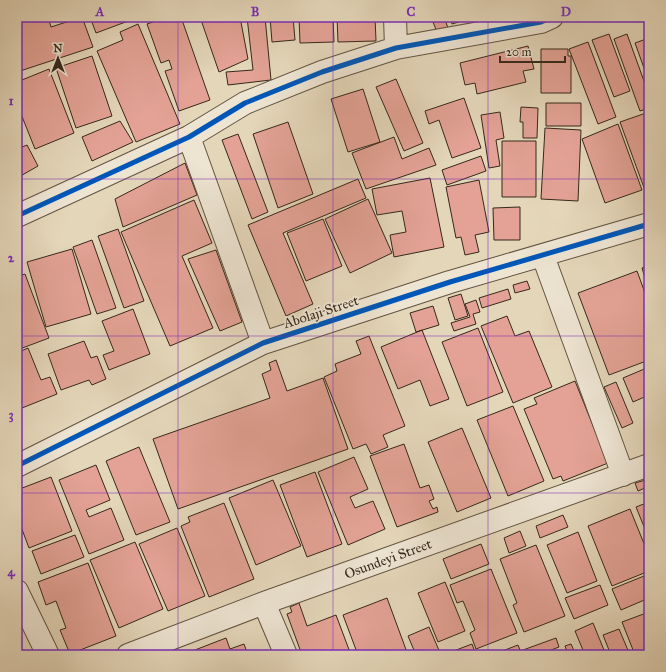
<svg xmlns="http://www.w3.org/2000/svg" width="666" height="672" font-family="'IM FELL Great Primer',serif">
  <rect width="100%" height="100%" fill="#e4d6b9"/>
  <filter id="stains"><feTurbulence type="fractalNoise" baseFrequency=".005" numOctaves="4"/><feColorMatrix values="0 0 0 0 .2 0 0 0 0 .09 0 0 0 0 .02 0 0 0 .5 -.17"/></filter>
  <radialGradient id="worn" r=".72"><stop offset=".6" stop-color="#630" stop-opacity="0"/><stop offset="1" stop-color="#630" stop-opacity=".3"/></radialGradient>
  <path fill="#e3a295" stroke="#36281a" d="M17,17H48L51,27L82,17L93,47L17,72Z
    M90,17H130L131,20L96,33Z
    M167,17H181L210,100L179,111L165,71L172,69L169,60L161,63L147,24Z
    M200,17H240L248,59L219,72Z
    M247,17H265L271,80L228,85L226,72L253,70Z
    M270,17H293L295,40L272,42Z
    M299,17H333L334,42L300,43Z
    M337,17H375L376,41L338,42Z
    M431,17H444L448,28L437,32Z
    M450,17H475L452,24Z
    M138,24L180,124L136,142L97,51L123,40L120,32Z
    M609,34L630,91L614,97L592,40Z
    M627,34L649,95V108L640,111L614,39Z
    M649,38V82L635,43Z
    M588,42L616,117L598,124L569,49Z
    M528,46L534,69L523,71L526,82L477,94L475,83L465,85L460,63Z
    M541,49H568V56H571V93H541Z
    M92,56L112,116L76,128L56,68Z
    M49,69L74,133L35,149L17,104V82Z
    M396,79L423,143L404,151L376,87Z
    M363,89L380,142L348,152L331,99Z
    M464,98L481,148L452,158L439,120L429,124L425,111Z
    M546,103H581V126H546Z
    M521,107L538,108L537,138H523V122H520Z
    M500,112L504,138L496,140L500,166L489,168L481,115Z
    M649,112V195L647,196L620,122Z
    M120,121L133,142L92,161L82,137Z
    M288,122L313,194L278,208L253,134Z
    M618,124L642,190L605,203L582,139Z
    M545,128L581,130L578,201L541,199Z
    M238,134L268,212L252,219L222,140Z
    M394,137L402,159L429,148L436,165L366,189L352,153Z
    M502,141H536V197H502Z
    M27,145L38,166L17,178V149Z
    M481,156L486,171L447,185L442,170Z
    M185,163L197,195L123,227L115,199Z
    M430,178L444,247L394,257L390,235L406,232L402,211L377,215L372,189Z
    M358,179L366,198L283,233L313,304L286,316L248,225Z
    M479,180L489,232L475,235L479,252L465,255L461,237L456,238L446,187Z
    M368,199L392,253L350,273L325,219Z
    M194,200L212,243L182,256L213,328L170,346L121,232Z
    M520,207V240H494L493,208Z
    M323,219L342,266L306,281L287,233Z
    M118,229L144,301L124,308L98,236Z
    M92,240L116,308L97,314L73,247Z
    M72,249L91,314L46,327L27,262Z
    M216,250L242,322L220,331L188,259Z
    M649,265V291L642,268Z
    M637,271L649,304V360L609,375L578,293Z
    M25,274L49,338L17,350V277Z
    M527,281L530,289L515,293L513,285Z
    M508,289L511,299L482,308L479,298Z
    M461,294L468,316L455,320L448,298Z
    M476,300L480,312L473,314L476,324L454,331L451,323L470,317L465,304Z
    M433,306L439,325L416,332L410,313Z
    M133,309L150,354L109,370L103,355L114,351L102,321Z
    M507,316L515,336L529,331L552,387L513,403L481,326Z
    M478,328L503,392L467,406L442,342Z
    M422,330L449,399L430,406L420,380L398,389L381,347Z
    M369,336L405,426L383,435L388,447L371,454L366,444L353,449L324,377L337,371L335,364L361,354L356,341Z
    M84,341L91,358L97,356L106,379L92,385L89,380L61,390L48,354Z
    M28,348L41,380L50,377L57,394L17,410V353Z
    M276,360L287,391L323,378L348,449L178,509L153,439L270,398L262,374L271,370L269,363Z
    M649,367V395L633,402L623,378Z
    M575,381L608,463L563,481L561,476L553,479L524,409L537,404L534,398Z
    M616,382L633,423L622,428L604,387Z
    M513,406L544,481L508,496L477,420Z
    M462,428L491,498L457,512L428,442Z
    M404,444L420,488L429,485L434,499L429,501L433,509L437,507L438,512L397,527L370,456Z
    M139,447L170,522L136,535L106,461Z
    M354,457L368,489L350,497L355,508L373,501L385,529L348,545L318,472Z
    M96,465L110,500L86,510L89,517L111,508L124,540L89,554L59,480Z
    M315,472L342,544L307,557L280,485Z
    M51,477L72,531L29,548L17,516V490Z
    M649,479V494H647L645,488L638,491L635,483Z
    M273,480L301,546L256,565L229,498Z
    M649,502V539L636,507Z
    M224,503L254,579L209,597L181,526L190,522L188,517Z
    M630,509L649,556V571L612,586L588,526Z
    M563,515L568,527L540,538L536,526Z
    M177,528L205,596L168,611L139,544Z
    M520,531L526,546L509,553L504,538Z
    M578,532L597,581L567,593L547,545Z
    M75,535L84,557L41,574L32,551Z
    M135,542L163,609L119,628L90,560Z
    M481,544L489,564L451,579L443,559Z
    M536,545L565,616L524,632L513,605L517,603L500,559Z
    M88,563L116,636L70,654L60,630L66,628L56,601L46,605L38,582Z
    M491,569L517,633L476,649L470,633L475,630L463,601L457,603L450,585Z
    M649,574V598L621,610L612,589Z
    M445,582L465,631L438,642L418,593Z
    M600,585L608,605L574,619L565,598Z
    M387,598L408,655H358L343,615Z
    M299,603L307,626L336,615L351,655H302L287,614L292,612L290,607Z
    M649,612V655H635L622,622Z
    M593,623L606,655H585L575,631Z
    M429,627L441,655H416L408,636Z
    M619,629L630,655H611L603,635Z
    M18,634L22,643L17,644V635Z
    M226,638L230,649L244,644L248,655H182Z
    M556,638L559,647L551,650L552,655H525L523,650Z
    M472,644L476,655H453L451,652Z
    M571,644L576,655H568L565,646Z
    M518,645L522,655H492Z"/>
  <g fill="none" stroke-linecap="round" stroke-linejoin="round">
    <g stroke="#625442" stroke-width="24">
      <path id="minor" d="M395,17L396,48
        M189,137L263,343
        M17,216L189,137L245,103L322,72L396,48L541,22L552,17
        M543,256L623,475
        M17,466L263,343L450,282L649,224
        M17,591L48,655
        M264,603L286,655
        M128,655L264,603L649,465"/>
    </g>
    <use href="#minor" stroke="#ede4d2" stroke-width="22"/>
    <g stroke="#ede4d2" stroke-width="8">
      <path id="cycleway" d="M17,216L189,137L245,103L322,72L396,48L541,22L552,17
        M17,466L263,343L450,282L649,224"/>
    </g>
    <use href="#cycleway" stroke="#0057b8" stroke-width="5"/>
  </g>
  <path fill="none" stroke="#7b2cbf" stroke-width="1" stroke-opacity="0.55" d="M178,17V655M333,17V655M488,17V655M17,179H649M17,336H649M17,493H649"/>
  <g text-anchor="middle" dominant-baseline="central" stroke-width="3.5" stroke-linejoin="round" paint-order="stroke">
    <g font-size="14" fill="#36281a" stroke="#ede4d2">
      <text transform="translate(321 312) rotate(-18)">Abolaji Street</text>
      <text transform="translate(388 559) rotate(-20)">Osundeyi Street</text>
    </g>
  </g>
  <rect width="666" height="672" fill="none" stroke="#e4d6b9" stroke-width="44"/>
  <g transform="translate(58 58)" stroke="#ede4d2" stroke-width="3" paint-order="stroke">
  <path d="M0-3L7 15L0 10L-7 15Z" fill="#36281a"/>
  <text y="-6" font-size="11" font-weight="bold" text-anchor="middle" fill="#36281a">N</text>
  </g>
  <path d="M500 56v6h65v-6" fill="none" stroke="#36281a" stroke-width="2"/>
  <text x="506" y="56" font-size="12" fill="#36281a" stroke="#ede4d2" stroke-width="3" paint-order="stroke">20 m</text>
  <rect x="22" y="22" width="622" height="628" fill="none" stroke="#7b2cbf" stroke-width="1.5"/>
  <g font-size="13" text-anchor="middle" font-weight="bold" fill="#7b2cbf">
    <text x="100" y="16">A</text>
    <text x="255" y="16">B</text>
    <text x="411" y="16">C</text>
    <text x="566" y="16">D</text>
    <text x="11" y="105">1</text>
    <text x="11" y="262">2</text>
    <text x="11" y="419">3</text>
    <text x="11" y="576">4</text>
  </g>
  <rect width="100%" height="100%" filter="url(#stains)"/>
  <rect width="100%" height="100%" fill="url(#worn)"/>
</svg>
